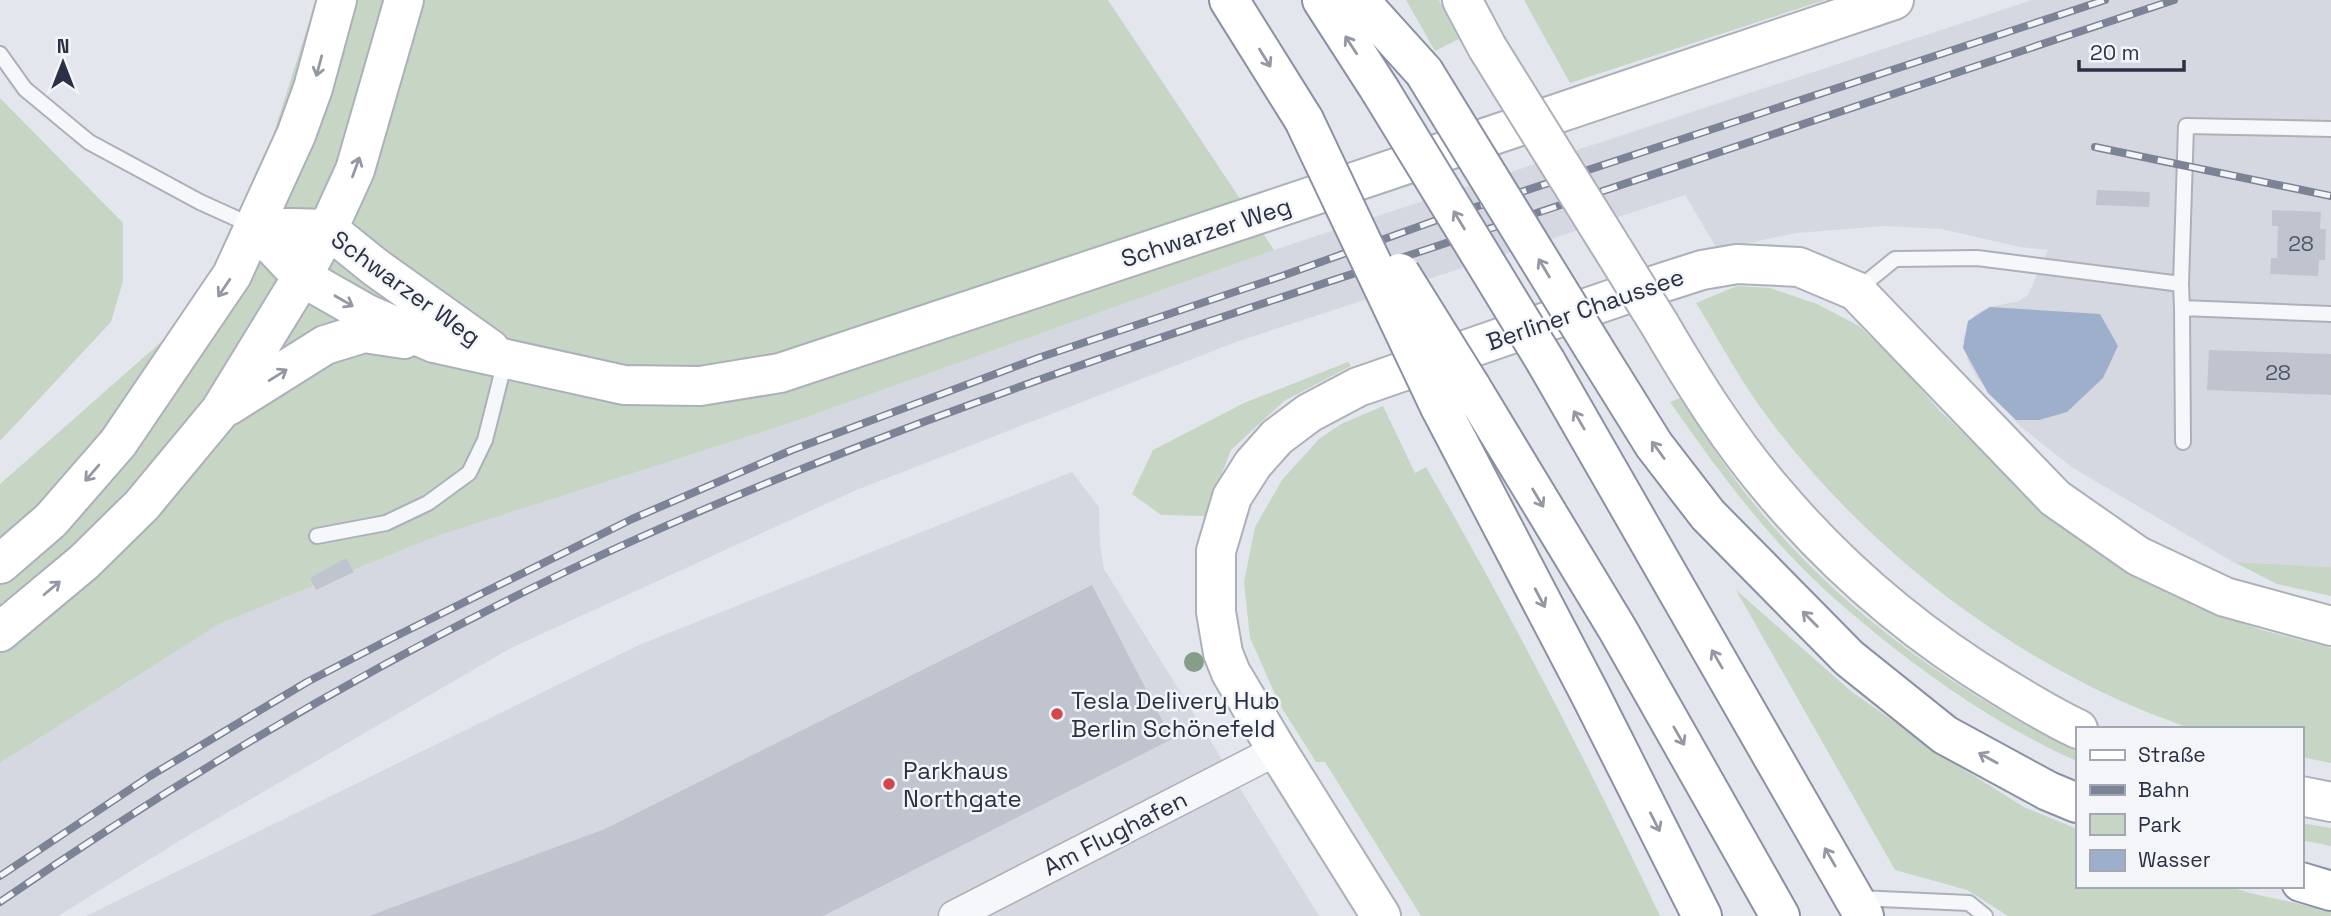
<svg xmlns="http://www.w3.org/2000/svg" width="2331" height="916" font-family="'Space Grotesk',sans-serif">
  <rect width="100%" height="100%" fill="#e3e6ec"/>
  <path fill="#d5d8e1" d="M2032,0H2331V567L2233,562L2073,468L2021,427L1976,376L1968,361L1963,340L1969,322L1977,313L1990,307L2019,301L2028,295L2048,250L2020,247L1941,229L1884,226L1797,233L1717,249L1685,195L1236,342L854,491L511,648L189,835L58,916H0V763L218,624L437,536L790,423L1274,250Z
    M1072,472L1099,507L1100,545L1104,569L1319,916H86L639,645Z"/>
  <path fill="#c7d6c4" d="M316,0H1108L1274,250L790,423L437,536L219,624L0,763V484L186,320L264,164Z
    M1406,0H1439L1459,39L1435,51Z
    M1524,0H1825L1570,83Z
    M0,98L123,223V281L111,322L0,441Z
    M1737,286L1770,288L1817,304L1859,326L1901,366L1939,410L2034,500L2210,611L2262,630L2331,648V763L2301,757V729C2267,729 2229,733 2195,729C2185,728 2175,722 2165,719C2136,708 2106,695 2078,680C1956,616 1849,526 1766,415C1740,380 1719,340 1696,303Z
    M1348,362L1351,366L1284,401L1231,450L1205,516L1161,515L1132,494L1153,450L1244,403Z
    M1680,398C1701,429 1721,461 1743,490C1830,602 1950,691 2077,750V761C1986,721 1900,657 1826,591C1766,536 1716,468 1670,402Z
    M1383,406L1415,473L1426,467C1510,613 1588,763 1660,916H1421L1325,762H1316L1280,705L1250,638L1244,582L1255,527L1282,480L1319,439L1341,424Z
    M2234,562L2331,567V596L2277,584Z
    M1736,590L1852,692L1952,762L2024,807L2077,829V886H2228L2250,893L2331,911V916H2008L1967,890L1895,870Z
    M2301,823L2331,828V846L2301,840Z"/>
  <path fill="#9eafcc" d="M1990,307L2100,314L2118,346L2103,378L2067,412L2039,420H2016L1988,393L1963,348L1968,321Z"/>
  <path fill="#c0c4cf" d="M2097,190L2150,192L2149,207L2096,205Z
    M2272,210L2321,212L2320,229H2326L2325,260H2319L2318,276L2270,274L2271,258H2277L2278,226H2272Z
    M2209,350L2331,354V395L2207,390Z
    M346,558L354,572L316,590L310,578Z
    M1092,585L1172,739L823,916H369L605,829Z"/>
  <g fill="none" stroke-linecap="round" stroke-linejoin="round">
    <g stroke="#acb0ba" stroke-width="18">
      <path id="lane" d="M0,54L25,89L89,142L200,202L253,226
        M2181,284L2186,126L2331,129
        M1858,289L1895,259L1977,258L2181,284L2182,308L2331,314
        M2182,308L2183,442
        M317,536L386,523L428,503L469,473L485,440L505,361
        M1858,898L1969,903L1985,916"/>
    </g>
    <g stroke="#acb0ba" stroke-width="33">
      <path id="street" d="M954,916L1277,750"/>
    </g>
    <g stroke="#acb0ba" stroke-width="42">
      <path id="secondary" d="M1462,0L1487,47
        M255,227L302,277L367,314L434,343L624,385L700,386L780,373L1265,212L1894,0
        M255,227L328,229L375,267L490,349
        M1660,325C1694,383 1730,441 1774,492C1839,569 1917,635 2003,687C2028,702 2052,717 2078,729
        M228,406L325,345L364,333L404,339
        M0,564L51,520L118,443L232,275L296,135L313,88L337,0
        M0,632L84,562L142,505L220,411L302,277L328,229L355,170L404,0
        M2301,796L2331,802
        M1381,916L1277,750L1231,673L1223,653L1216,612V551L1232,497L1253,464L1277,437L1309,413L1358,387L1621,296L1702,270L1737,264L1799,267L1856,291L2055,498L2138,556L2225,597L2331,626"/>
    </g>
    <g stroke="#8a91a3" stroke-width="42">
      <path id="highway" d="M1229,0L1304,120
        M1322,0L1380,90
        M1359,0L1424,72
        M1593,347L1654,445L1708,515L1849,658L1945,735L2048,791L2077,803
        M1546,362L1864,916
        M1471,387L1618,630L1780,916
        M1440,407L1590,694L1702,916
        M2301,882L2331,891"/>
    </g>
    <use href="#lane" stroke="#f6f7fa" stroke-width="14"/>
    <use href="#street" stroke="#f6f7fa" stroke-width="30"/>
    <use href="#secondary" stroke="#fff" stroke-width="38"/>
    <use href="#highway" stroke="#fff" stroke-width="38"/>
    <g stroke="#7c8396" stroke-width="8">
      <path id="rail" d="M2095,147L2331,196
        M0,876L150,776L307,682L392,638L632,519L792,450L1038,358L1282,276L1448,216L2105,0
        M0,902C179,779 367,667 563,573C838,442 1130,347 1419,252C1671,169 1922,84 2174,0"/>
    </g>
    <use href="#rail" stroke="#f3f5f9" stroke-width="5" stroke-dasharray="16" stroke-linecap="butt"/>
    <g stroke="#acb0ba" stroke-width="42" stroke-linecap="butt">
      <path id="secondary-bridge" d="M1487,47L1660,325"/>
    </g>
    <g stroke="#8a91a3" stroke-width="42" stroke-linecap="butt">
      <path id="highway-bridge" d="M1424,72L1593,347
        M1380,90L1546,362
        M1304,120L1440,407
        M1400,273L1471,387"/>
    </g>
    <use href="#secondary-bridge" stroke="#fff" stroke-width="38"/>
    <use href="#highway-bridge" stroke="#fff" stroke-width="38"/>
  </g>
  <circle fill="#869d88" cx="1194" cy="662" r="10"/>
  <defs><path id="oneway-shaft" d="M-6 0H5M1.5-3L5.5 0L1.5 3" fill="none" stroke-width="1.6" stroke-linecap="round" stroke-linejoin="round" transform="scale(1.75)"/></defs>
  <g stroke="#9498a2">
    <use href="#oneway-shaft" transform="translate(1351 45) rotate(-123)"/>
    <use href="#oneway-shaft" transform="translate(1265 58) rotate(58)"/>
    <use href="#oneway-shaft" transform="translate(319 66) rotate(105)"/>
    <use href="#oneway-shaft" transform="translate(356 167) rotate(-70)"/>
    <use href="#oneway-shaft" transform="translate(1459 220) rotate(-121)"/>
    <use href="#oneway-shaft" transform="translate(1544 268) rotate(-121)"/>
    <use href="#oneway-shaft" transform="translate(224 288) rotate(124)"/>
    <use href="#oneway-shaft" transform="translate(344 301) rotate(30)"/>
    <use href="#oneway-shaft" transform="translate(278 375) rotate(-32)"/>
    <use href="#oneway-shaft" transform="translate(1579 420) rotate(-120)"/>
    <use href="#oneway-shaft" transform="translate(1658 450) rotate(-126)"/>
    <use href="#oneway-shaft" transform="translate(92 473) rotate(131)"/>
    <use href="#oneway-shaft" transform="translate(1538 498) rotate(59)"/>
    <use href="#oneway-shaft" transform="translate(52 588) rotate(-40)"/>
    <use href="#oneway-shaft" transform="translate(1540 598) rotate(62)"/>
    <use href="#oneway-shaft" transform="translate(1810 619) rotate(-135)"/>
    <use href="#oneway-shaft" transform="translate(1717 659) rotate(-120)"/>
    <use href="#oneway-shaft" transform="translate(1679 736) rotate(60)"/>
    <use href="#oneway-shaft" transform="translate(1988 758) rotate(-151)"/>
    <use href="#oneway-shaft" transform="translate(1655 822) rotate(63)"/>
    <use href="#oneway-shaft" transform="translate(1830 857) rotate(-120)"/>
  </g>
  <g fill="#d2474a" stroke="#f3f5f9" stroke-width="2.5">
    <circle cx="1057" cy="714" r="7"/>
    <circle cx="889" cy="784" r="7"/>
  </g>
  <g text-anchor="middle" dominant-baseline="central" stroke-width="5" stroke-linejoin="round" paint-order="stroke">
    <g font-size="21" fill="#505668">
      <text x="2301" y="243">28</text>
      <text x="2278" y="372">28</text>
    </g>
    <g font-size="24" fill="#2a3145" stroke="#f3f5f9">
      <text transform="translate(1206 232) rotate(-18)">Schwarzer Weg</text>
      <text transform="translate(406 288) rotate(36)">Schwarzer Weg</text>
      <text transform="translate(1585 309) rotate(-19)">Berliner Chaussee</text>
      <text transform="translate(1115 833) rotate(-27)">Am Flughafen</text>
    </g>
    <g font-size="24" fill="#2a3145" stroke="#f3f5f9" text-anchor="start">
      <text x="1071" y="700">Tesla Delivery Hub<tspan x="1071" dy="28">Berlin Schönefeld</tspan></text>
      <text x="903" y="770">Parkhaus<tspan x="903" dy="28">Northgate</tspan></text>
    </g>
  </g>
  <rect x="2076" y="727" width="228" height="161" fill="#f3f5f9" stroke="#a3a7b1" stroke-width="2"/>
  <rect x="2090" y="750" width="35" height="10" fill="#ffffff" stroke="#a3a7b1" stroke-width="2"/>
  <text x="2138" y="762" font-size="21" fill="#2a3145">Straße</text>
  <rect x="2090" y="785" width="35" height="10" fill="#7c8396" stroke="#a3a7b1" stroke-width="2"/>
  <text x="2138" y="797" font-size="21" fill="#2a3145">Bahn</text>
  <rect x="2090" y="814" width="35" height="21" fill="#c7d6c4" stroke="#a3a7b1" stroke-width="2"/>
  <text x="2138" y="832" font-size="21" fill="#2a3145">Park</text>
  <rect x="2090" y="850" width="35" height="21" fill="#9eafcc" stroke="#a3a7b1" stroke-width="2"/>
  <text x="2138" y="867" font-size="21" fill="#2a3145">Wasser</text>
  <g transform="translate(63 63)" stroke="#f3f5f9" stroke-width="5" paint-order="stroke">
  <path d="M0-5L12 26L0 18L-12 26Z" fill="#2a3145"/>
  <text y="-10" font-size="19" font-weight="bold" text-anchor="middle" fill="#2a3145">N</text>
  </g>
  <path d="M2079 60v10h105v-10" fill="none" stroke="#2a3145" stroke-width="3.5"/>
  <text x="2090" y="60" font-size="21" fill="#2a3145" stroke="#f3f5f9" stroke-width="5" paint-order="stroke">20 m</text>
</svg>
